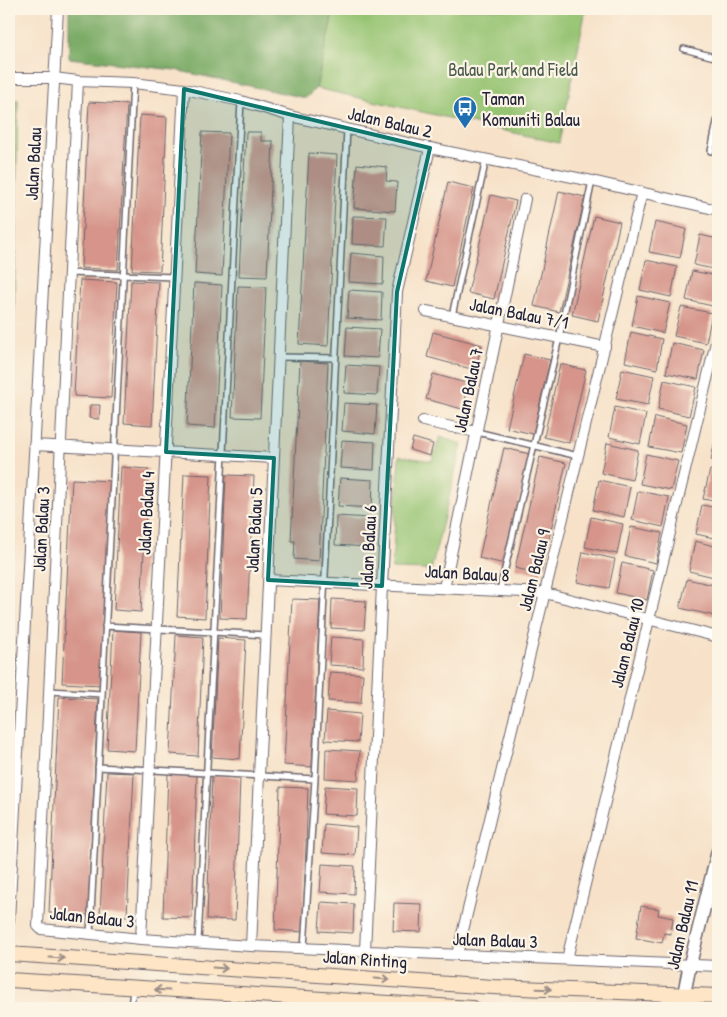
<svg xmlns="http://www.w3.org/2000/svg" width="727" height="1017" font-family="'Patrick Hand',sans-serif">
  <rect width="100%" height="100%" fill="#fcf5e5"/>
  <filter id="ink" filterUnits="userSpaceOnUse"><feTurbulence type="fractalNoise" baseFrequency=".02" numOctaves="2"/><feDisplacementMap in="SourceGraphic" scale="10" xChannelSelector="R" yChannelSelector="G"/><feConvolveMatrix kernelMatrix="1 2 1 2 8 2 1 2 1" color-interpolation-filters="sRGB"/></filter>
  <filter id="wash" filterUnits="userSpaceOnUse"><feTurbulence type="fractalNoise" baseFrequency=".0096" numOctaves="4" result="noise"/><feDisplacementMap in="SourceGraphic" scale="20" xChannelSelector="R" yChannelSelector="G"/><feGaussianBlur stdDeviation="1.12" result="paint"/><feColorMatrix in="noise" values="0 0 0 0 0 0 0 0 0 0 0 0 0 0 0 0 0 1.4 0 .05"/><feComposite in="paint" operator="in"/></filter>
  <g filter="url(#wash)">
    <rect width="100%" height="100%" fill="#f7e2c9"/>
    <path fill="#97c473" stroke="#5c7357" d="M334,9H586L559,143L316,88Z
      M9,99L18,100L14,316H9Z
      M440,437L462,444L431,570L392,569L399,456L432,461Z"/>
    <path fill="#79aa65" stroke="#4e6650" d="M69,9H334L316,88L306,98L175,70L69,58Z"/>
    <g id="blocks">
      <path fill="#d6948a" d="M89,102L127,104L118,270L81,268Z
        M140,115L167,117L160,271L132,270Z
        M202,132L229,133L222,276L195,274Z
        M246,132H261V141H273L267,277L239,276Z
        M309,153L337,155L328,346L299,344Z
        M357,164L387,167L386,181L397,182L395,211L354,208Z
        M448,182L474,188L452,287L426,281Z
        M559,191L585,197L559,312L534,306Z
        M491,195L516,201L494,299L468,293Z
        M353,216L387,217L385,246L352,244Z
        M594,216L620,222L598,321L572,315Z
        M655,222L686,229L680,258L649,252Z
        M700,235L718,239V270L694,265Z
        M351,253L384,256L383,284L349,282Z
        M646,260L677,267L671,297L640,290Z
        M692,271L718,276V301L717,307L686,300Z
        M80,280L117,282L111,398L74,396Z
        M131,281L159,282L152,425L124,423Z
        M194,283L222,285L215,428L187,426Z
        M238,286L266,287L260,418L232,417Z
        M349,290L382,292L381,320L347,318Z
        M638,296L670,303L663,333L632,326Z
        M681,307L712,313L706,343L674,336Z
        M347,327L380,329L378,358L345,356Z
        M433,332L482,345L475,370L427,357Z
        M631,332L662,339L657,369L625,362Z
        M672,343L704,350L698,379L666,373Z
        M524,354L550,360L533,434L507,428Z
        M300,361L328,363L319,561L294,559L295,541H291Z
        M560,364L586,370L569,443L544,437Z
        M346,365L379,367L377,395L344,393Z
        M622,369L654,376L648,405L616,399Z
        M433,374L470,384L462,409L426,399Z
        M664,380L696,387L689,416L658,409Z
        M344,403L377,405L375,434L342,431Z
        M90,405H100L99,419L89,418Z
        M615,407L646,414L640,444L609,437Z
        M655,417L687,424L681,453L649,447Z
        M717,430H718V462L711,460Z
        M413,438L433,444L430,456L410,450Z
        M342,440L375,442L374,470L340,468Z
        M607,443L638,450L632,480L601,473Z
        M504,448L530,454L505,564L479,558Z
        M646,454L678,461L671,490L640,484Z
        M540,457L566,463L541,574L515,568Z
        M121,467L148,469L141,612L114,610Z
        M710,470L718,471V502L703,499Z
        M184,474L211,475L205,618L177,616Z
        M226,475L254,476L247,619L220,618Z
        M340,478L373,480L372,508L338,506Z
        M72,479L111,481L101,685L62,683Z
        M599,480L630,487L624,517L593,510Z
        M638,491L669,497L663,527L632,520Z
        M702,505L718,508V539L696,534Z
        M336,516L370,518L368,547L335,545Z
        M591,517L623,524L617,554L585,547Z
        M631,527L662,533L656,563L625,556Z
        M695,541L718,547V578L689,571Z
        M583,552L615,559L609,588L577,582Z
        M622,563L653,570L647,600L616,593Z
        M687,579L718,586V603L715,616L680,608Z
        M292,599L320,600L312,767L284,765Z
        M332,599L366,601L364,630L331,628Z
        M113,630L141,632L135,751L107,749Z
        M176,635L203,637L198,756L170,754Z
        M331,637L364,639L363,667L329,665Z
        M218,638L246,640L240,759L212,757Z
        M330,672L363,674L361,703L328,701Z
        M59,697L98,699L88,915L49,913Z
        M327,711L360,714L358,742L325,740Z
        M326,749L360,751L358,780L325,778Z
        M107,772L134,773L127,916L100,915Z
        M168,773L197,775L192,918L163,917Z
        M212,775L240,777L235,920L207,919Z
        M325,786L358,788L357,816L323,814Z
        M280,787L308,788L303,932L275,930Z
        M324,824L357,827L355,855L322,853Z
        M322,864L355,866L354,894L320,892Z
        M321,902L354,904L353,933L319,931Z
        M394,903L422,904L421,932L393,931Z
        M641,906L659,909L658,915L673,918L671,934L664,933L662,943L636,938Z"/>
    </g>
  </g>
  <g filter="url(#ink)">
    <use href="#blocks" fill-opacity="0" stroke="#6d656d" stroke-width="1"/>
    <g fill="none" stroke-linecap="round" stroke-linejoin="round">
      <g stroke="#6d656d" stroke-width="8">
        <path id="service" d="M684,49L718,58
          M711,151L718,117
          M69,273L174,277
          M452,316L486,159
          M279,357L335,358
          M477,432L578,456
          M500,590L559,338L592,181
          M105,626L265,635
          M49,691L102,694
          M98,767L315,779
          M90,934L133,83
          M198,942L241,101
          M304,948L315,779L347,129
          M131,1008L133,989"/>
      </g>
      <g stroke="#6d656d" stroke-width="12">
        <path id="minor" d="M9,78H54L78,81L133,83L184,89L241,101L290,116L430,148L592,181L718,210
          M78,81L38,926L41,929L141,939L251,946L718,966
          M426,311L605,347
          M423,421L476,432
          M34,445L274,458
          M268,580L545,593L718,637
          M444,588L525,199
          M9,920L58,9
          M141,939L184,89
          M251,946L290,116
          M365,951L382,586L397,292L430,148
          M457,955L642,192
          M567,959L718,334"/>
      </g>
      <g stroke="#6d656d" stroke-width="15">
        <path id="tertiary" d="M683,1008L684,994L690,964L718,851"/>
      </g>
      <g stroke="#6d656d" stroke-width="16">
        <path id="secondary" d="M9,954L493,987L718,996
          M9,980L473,1008"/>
      </g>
      <use href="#service" stroke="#fff" stroke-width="5"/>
      <use href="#minor" stroke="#fff" stroke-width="10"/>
      <use href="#tertiary" stroke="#fff" stroke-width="12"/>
      <use href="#secondary" stroke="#fde5c5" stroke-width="14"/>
    </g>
    <defs><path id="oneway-shaft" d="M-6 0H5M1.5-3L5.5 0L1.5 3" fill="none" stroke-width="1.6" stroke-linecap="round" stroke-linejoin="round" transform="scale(1.25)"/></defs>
    <g stroke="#9a8d87">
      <use href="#oneway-shaft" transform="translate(57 958) rotate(4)"/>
      <use href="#oneway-shaft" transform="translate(220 968) rotate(4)"/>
      <use href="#oneway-shaft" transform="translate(382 979) rotate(4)"/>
      <use href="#oneway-shaft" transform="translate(544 989) rotate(2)"/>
      <use href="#oneway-shaft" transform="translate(162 990) rotate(-177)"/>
    </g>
  </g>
  <path fill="#0f766e" fill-opacity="0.2" stroke="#0f766e" stroke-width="4" stroke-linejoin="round" d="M184,89L430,148L397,292L382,586L268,580L274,458L166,452Z"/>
  <defs>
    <g id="bus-pin" transform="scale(1.25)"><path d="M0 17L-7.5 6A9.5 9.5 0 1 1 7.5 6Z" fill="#1f6fb2" stroke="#fcf5e5"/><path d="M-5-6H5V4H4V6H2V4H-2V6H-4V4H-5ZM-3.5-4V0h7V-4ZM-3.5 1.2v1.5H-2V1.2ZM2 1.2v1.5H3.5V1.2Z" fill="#fff"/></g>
  </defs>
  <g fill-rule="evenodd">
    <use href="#bus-pin" x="465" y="108"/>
  </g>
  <g text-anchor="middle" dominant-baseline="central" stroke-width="4.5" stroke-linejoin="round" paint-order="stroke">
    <g font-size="18" fill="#4b5b4f" stroke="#fcf5e5">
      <text x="513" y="69">Balau Park and Field</text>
    </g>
    <g font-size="18" fill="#22223b" stroke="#fcf5e5" text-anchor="start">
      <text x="482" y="98">Taman<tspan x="482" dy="21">Komuniti Balau</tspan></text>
    </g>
    <g font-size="18" fill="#22223b" stroke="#fcf5e5">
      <text transform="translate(390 122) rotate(13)">Jalan Balau 2</text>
      <text transform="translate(33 164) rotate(-87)">Jalan Balau</text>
      <text transform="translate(519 313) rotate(11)">Jalan Balau 7/1</text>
      <text transform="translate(468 390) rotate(-78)">Jalan Balau 7</text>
      <text transform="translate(146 513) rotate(-87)">Jalan Balau 4</text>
      <text transform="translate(41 529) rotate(-87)">Jalan Balau 3</text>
      <text transform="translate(254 530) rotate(-87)">Jalan Balau 5</text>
      <text transform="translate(368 547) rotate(-87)">Jalan Balau 6</text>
      <text transform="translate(534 570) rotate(-76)">Jalan Balau 9</text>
      <text transform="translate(467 573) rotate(3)">Jalan Balau 8</text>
      <text transform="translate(627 643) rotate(-76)">Jalan Balau 10</text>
      <text transform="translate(92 917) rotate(6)">Jalan Balau 3</text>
      <text transform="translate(682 925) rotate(-77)">Jalan Balau 11</text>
      <text transform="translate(495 940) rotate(2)">Jalan Balau 3</text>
      <text transform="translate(365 959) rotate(4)">Jalan Rinting</text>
    </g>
  </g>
  <rect width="727" height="1017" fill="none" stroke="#fcf5e5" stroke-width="30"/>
</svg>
